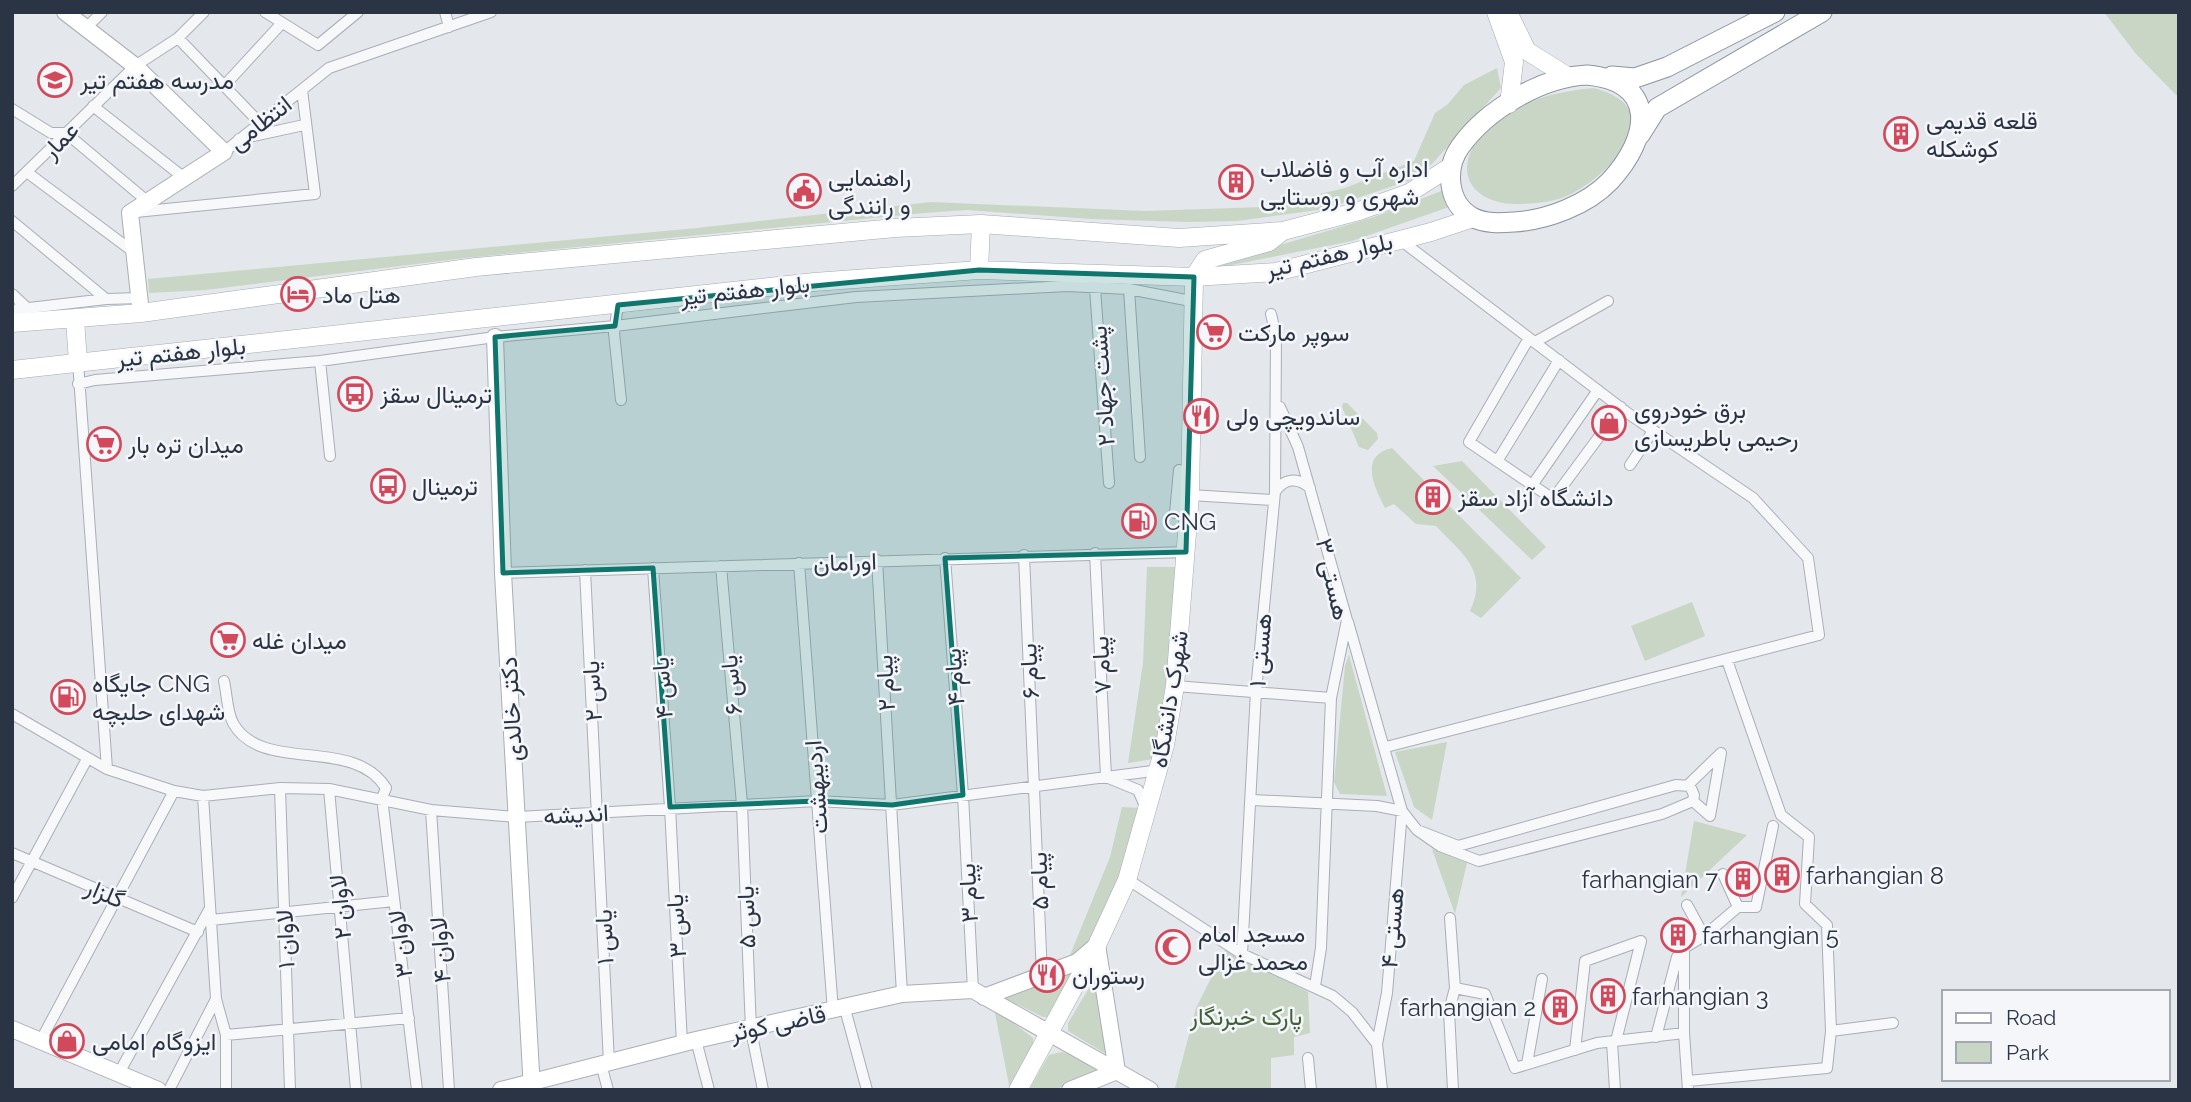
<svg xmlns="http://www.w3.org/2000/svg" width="2191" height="1102" font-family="Raleway,Vazirmatn,sans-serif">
  <rect width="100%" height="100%" fill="#e4e7ec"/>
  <path fill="#c9d6c5" d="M2104,12H2179V98L2136,54Z
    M1497,68L1501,88L1420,177L1325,209L1237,221L1188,222L1091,219L967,210L924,213L465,258L206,290L149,293L148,279L697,228L931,202L1145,211L1263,207L1345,188L1414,161L1435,113L1448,104L1464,85Z
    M1593,88C1671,107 1616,170 1573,193C1556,202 1535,204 1516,204C1483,204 1454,183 1473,147C1481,132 1502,117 1517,109C1540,95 1566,91 1593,88Z
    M1444,190L1449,207L1352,241L1222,267L1226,261L1374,217Z
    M1343,403H1347L1377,433L1378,439L1368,450L1359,447L1342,407Z
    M1392,448L1521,578L1481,618L1470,611C1489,570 1462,554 1436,526L1416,524L1394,504L1385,508C1375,488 1358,456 1392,448Z
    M1462,461L1546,547L1532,560L1433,466Z
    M1147,567H1175C1172,632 1167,695 1153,759L1128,763L1143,663Z
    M1692,602L1705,636L1645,661L1631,626Z
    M1349,655L1387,796L1340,794L1334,782L1345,666Z
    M1447,742L1432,820L1414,807L1395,752Z
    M1122,807L1140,808L1120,874L1091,947L1068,960L1110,857Z
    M1694,821L1747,835L1681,897Z
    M1432,849L1467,863L1455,914Z
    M1225,950L1308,992L1310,1033L1294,1037V1055L1271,1058V1090H1178L1175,1088L1196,1008Z
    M1076,970L1050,1017H1043L1003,997Z
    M1098,973L1111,1057L1068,1031V1023Z
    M994,1008L1033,1038V1051L1010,1090Z
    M1062,1052L1081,1058L1101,1071L1054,1090H1029L1049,1055Z"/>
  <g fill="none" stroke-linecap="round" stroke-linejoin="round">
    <g stroke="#a9aeb7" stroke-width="12">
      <path id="street" d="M265,12L318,45L358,12
        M445,12L449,27
        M85,29L102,12
        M178,38L258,121
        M224,86L281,24
        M93,106L183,177
        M12,109L51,133H66L147,201
        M239,139L304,125
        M224,152L329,68L491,12
        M28,173L135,253
        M12,186L135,66L178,38L204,12
        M136,212L315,194L302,90
        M12,221L106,299
        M1095,288L1109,483
        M1129,289L1140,457
        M12,294L27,308
        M618,305L614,333L621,400
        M12,310L106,299L141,298
        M1529,338L1469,442L1553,499L1621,407
        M1535,342L1608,301
        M320,361L330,456
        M78,362L107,769
        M78,384L95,380L320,361L495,337L615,326L856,297L1067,286L1129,289L1191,301
        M1280,407L1298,447L1347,620L1331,698L1321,948L1315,986
        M1498,460L1559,360
        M1630,465L1653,431
        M1533,484L1598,390
        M1275,492C1284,478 1298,477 1310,488
        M1190,495L1273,500
        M1175,513L1179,470
        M1095,553L1106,777L1138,790L1145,806
        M1024,555L1042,976
        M945,558L963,795L973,990
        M877,560L902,994
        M799,563L833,1011
        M721,566L742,804L751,1030L763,1090
        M653,568L670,807L682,1044
        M585,570L609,1063
        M503,573L1186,552
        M1348,622L1402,811L1387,993L1377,1044
        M1727,660L1781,815L1809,837L1805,904L1827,925L1831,1031
        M224,681C227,694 227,712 233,723C262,775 353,735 386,788L382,798L417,1090
        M1175,686L1331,698
        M12,714L107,769L174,791L203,796L280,788L329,789L431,810L517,817L817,801L892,805L1160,770
        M1386,747L1819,635L1808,558L1753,498L1629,414L1399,239
        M1676,785L1690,786L1694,795L1693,801L1662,814L1479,861L1440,846L1417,830L1458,846Z
        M1688,785L1721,753L1710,816L1693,801
        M280,788L290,1090
        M329,789L356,1090
        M203,796L216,999L226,1035V1090
        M1252,800L1377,806L1402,811L1417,830
        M431,810L449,1090
        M12,853L198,932
        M1723,874L1738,907
        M1127,879L1242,954L1333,996L1352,1012L1377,1044L1382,1090
        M12,898L87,759
        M1687,905L1704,936
        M1450,918L1455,988L1449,1011L1453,1090
        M211,920L394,901
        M1242,954L1256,691L1275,492L1276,336L1271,314
        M1455,988L1485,994L1515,1068L1597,1043L1684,1033L1688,1090
        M845,1009L867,1090
        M1684,1033V948L1704,936L1738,907H1756L1773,826
        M226,1035L409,1018
        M1656,1037L1677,957
        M41,1040L174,791
        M696,1040L709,1090
        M1612,1042L1615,1090
        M1575,1050L1585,961L1641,941L1616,1041
        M1308,1058L1311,1090
        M601,1064L608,1090
        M1527,1064L1542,979
        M119,1073L209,910
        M1688,1081L1827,1068L1831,1031L1893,1023
        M169,1090L216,999"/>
    </g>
    <g stroke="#a9aeb7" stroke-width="18">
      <path id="secondary" d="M65,12L135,66L224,152L130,213L141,313
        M495,337L503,573L532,1090
        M984,997L1077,962L1097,945L1117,1071L1070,1090
        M12,1029L158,1090
        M501,1090L696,1040L902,994L973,990L1150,1090"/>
    </g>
    <g stroke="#a3abb8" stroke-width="19">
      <path id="primary" d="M1496,12L1514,62L1509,104
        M1508,12L1527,51L1567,76
        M979,270L981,224
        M75,319L78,362
        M12,323L141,313L476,267L895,228L981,224L1179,238L1283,231L1359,211L1409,193L1450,167
        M12,370L814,282L979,270L1194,277L1276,272L1431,232L1473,218
        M1018,1090L1097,945L1127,880L1165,745L1175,686L1190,495L1194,277L1205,260L1269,242L1283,231"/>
    </g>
    <g stroke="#8b94a3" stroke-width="21">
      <path id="highway" d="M1587,75C1659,82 1650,138 1610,181C1587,205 1547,220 1514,222C1500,223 1485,224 1472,217C1447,203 1445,168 1460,147C1487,109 1542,77 1587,75Z
        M1612,76L1635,78L1667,67L1775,12
        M1640,135L1657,108L1822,12"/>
    </g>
    <use href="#street" stroke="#f7f8fa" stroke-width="10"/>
    <use href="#secondary" stroke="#fff" stroke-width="16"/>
    <use href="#primary" stroke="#fff" stroke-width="18"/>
    <use href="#highway" stroke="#fff" stroke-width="19"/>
  </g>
  <path fill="#0f766e" fill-opacity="0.2" stroke="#0f766e" stroke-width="5" stroke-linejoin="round" d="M979,270L1194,277L1186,552L945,558L963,795L892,805L817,801L670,807L653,568L503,573L495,337L615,326L618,305Z"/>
  <defs>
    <g id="school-ring" transform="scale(1.75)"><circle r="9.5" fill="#f4f6f9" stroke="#d1495b" stroke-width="1.5"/><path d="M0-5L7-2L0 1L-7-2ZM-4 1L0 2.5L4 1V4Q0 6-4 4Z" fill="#d1495b"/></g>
    <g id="building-ring" transform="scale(1.75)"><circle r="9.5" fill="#f4f6f9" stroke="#d1495b" stroke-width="1.5"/><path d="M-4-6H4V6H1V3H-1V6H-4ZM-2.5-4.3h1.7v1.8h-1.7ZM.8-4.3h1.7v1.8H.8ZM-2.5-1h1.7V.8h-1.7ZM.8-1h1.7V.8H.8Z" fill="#d1495b"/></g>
    <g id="civic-ring" transform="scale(1.75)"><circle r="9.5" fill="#f4f6f9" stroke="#d1495b" stroke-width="1.5"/><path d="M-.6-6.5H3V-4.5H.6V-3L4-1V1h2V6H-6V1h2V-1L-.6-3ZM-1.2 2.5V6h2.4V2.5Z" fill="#d1495b"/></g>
    <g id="hotel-ring" transform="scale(1.75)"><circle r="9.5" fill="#f4f6f9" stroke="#d1495b" stroke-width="1.5"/><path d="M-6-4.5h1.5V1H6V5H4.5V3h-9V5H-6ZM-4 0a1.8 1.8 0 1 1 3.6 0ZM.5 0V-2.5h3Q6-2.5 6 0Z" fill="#d1495b"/></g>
    <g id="supermarket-ring" transform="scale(1.75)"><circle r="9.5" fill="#f4f6f9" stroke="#d1495b" stroke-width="1.5"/><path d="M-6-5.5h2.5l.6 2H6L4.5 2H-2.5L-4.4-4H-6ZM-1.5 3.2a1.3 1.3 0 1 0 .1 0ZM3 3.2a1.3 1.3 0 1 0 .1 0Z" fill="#d1495b"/></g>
    <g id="bus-ring" transform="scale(1.75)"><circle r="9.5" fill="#f4f6f9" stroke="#d1495b" stroke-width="1.5"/><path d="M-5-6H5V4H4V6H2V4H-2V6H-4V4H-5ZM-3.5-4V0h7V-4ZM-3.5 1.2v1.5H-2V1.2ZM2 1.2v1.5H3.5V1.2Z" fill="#d1495b"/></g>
    <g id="restaurant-ring" transform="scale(1.75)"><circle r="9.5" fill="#f4f6f9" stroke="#d1495b" stroke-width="1.5"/><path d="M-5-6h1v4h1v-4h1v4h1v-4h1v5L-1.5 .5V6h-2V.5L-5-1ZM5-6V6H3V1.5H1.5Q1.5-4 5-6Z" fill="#d1495b"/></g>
    <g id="shop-ring" transform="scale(1.75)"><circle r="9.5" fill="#f4f6f9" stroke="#d1495b" stroke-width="1.5"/><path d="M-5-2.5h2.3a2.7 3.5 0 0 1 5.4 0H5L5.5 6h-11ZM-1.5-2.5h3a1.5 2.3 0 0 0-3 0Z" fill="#d1495b"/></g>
    <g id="fuel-ring" transform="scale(1.75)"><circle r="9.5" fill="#f4f6f9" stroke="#d1495b" stroke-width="1.5"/><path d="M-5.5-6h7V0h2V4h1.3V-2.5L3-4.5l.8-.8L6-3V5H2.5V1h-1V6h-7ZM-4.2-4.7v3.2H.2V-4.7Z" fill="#d1495b"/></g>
    <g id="mosque-ring" transform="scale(1.75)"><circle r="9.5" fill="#f4f6f9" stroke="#d1495b" stroke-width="1.5"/><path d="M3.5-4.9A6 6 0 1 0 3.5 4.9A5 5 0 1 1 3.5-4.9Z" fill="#d1495b"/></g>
  </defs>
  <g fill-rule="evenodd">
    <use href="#school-ring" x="55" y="80"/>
    <use href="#building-ring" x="1901" y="134"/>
    <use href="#building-ring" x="1236" y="182"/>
    <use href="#civic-ring" x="804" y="191"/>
    <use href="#hotel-ring" x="298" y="294"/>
    <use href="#supermarket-ring" x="1214" y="332"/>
    <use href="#bus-ring" x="355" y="394"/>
    <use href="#restaurant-ring" x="1201" y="416"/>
    <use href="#shop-ring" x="1609" y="423"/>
    <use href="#supermarket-ring" x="104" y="444"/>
    <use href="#bus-ring" x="388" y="486"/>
    <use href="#building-ring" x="1433" y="497"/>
    <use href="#fuel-ring" x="1139" y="521"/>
    <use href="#supermarket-ring" x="228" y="640"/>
    <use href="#fuel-ring" x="68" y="697"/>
    <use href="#building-ring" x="1782" y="875"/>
    <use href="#building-ring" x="1743" y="879"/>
    <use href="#building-ring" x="1678" y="935"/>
    <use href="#mosque-ring" x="1173" y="947"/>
    <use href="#restaurant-ring" x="1047" y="975"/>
    <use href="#building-ring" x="1608" y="996"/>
    <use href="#building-ring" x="1560" y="1007"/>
    <use href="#shop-ring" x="67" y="1041"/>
  </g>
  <g text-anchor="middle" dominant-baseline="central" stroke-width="5" stroke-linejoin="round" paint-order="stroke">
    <g font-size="24" fill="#2b3445" stroke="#f4f6f9" text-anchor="start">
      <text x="80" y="80">مدرسه هفتم تیر</text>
      <text x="1926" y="120">قلعه قدیمی<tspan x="1926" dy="28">کوشکله</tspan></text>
      <text x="1260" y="168">اداره آب و فاضلاب<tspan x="1260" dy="28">شهری و روستایی</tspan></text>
      <text x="828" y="177">راهنمایی<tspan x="828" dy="28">و رانندگی</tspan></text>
      <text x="322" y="294">هتل ماد</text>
      <text x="1238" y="332">سوپر مارکت</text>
      <text x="380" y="394">ترمینال سقز</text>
      <text x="1634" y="409">برق خودروی<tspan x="1634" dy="28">رحیمی باطریسازی</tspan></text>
      <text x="1226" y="416">ساندویچی ولی</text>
      <text x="128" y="444">میدان تره بار</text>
      <text x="412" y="486">ترمینال</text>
      <text x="1458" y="497">دانشگاه آزاد سقز</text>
      <text x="1164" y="521">CNG</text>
      <text x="252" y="640">میدان غله</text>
      <text x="92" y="683">جایگاه CNG<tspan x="92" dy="28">شهدای حلبچه</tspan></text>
      <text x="1806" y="875">farhangian 8</text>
      <text x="1718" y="879" text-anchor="end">farhangian 7</text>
      <text x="1198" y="933">مسجد امام<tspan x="1198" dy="28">محمد غزالی</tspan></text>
      <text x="1702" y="935">farhangian 5</text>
      <text x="1072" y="975">رستوران</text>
      <text x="1632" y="996">farhangian 3</text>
      <text x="1536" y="1007" text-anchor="end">farhangian 2</text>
      <text x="92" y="1041">ایزوگام امامی</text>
    </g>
    <g font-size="24" fill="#2b3445" stroke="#f4f6f9">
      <text transform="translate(260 123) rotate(-38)">انتظامی</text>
      <text transform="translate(60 140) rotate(-46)">عمار</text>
      <text transform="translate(1329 255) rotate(-13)">بلوار هفتم تیر</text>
      <text transform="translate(745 290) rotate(-6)">بلوار هفتم تیر</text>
      <text transform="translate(181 352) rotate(-6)">بلوار هفتم تیر</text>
      <text transform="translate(1102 386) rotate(-94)">پشت جهاد ۲</text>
      <text transform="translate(845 562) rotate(-2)">اورامان</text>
      <text transform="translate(1333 579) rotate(77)">هستی ۳</text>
      <text transform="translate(1260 650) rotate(-85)">هستی ۱</text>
      <text transform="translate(1101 665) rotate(-93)">پیام ۷</text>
      <text transform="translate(1029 671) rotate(-93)">پیام ۶</text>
      <text transform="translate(954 677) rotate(-94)">پیام ۴</text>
      <text transform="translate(885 683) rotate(-93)">پیام ۲</text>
      <text transform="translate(731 685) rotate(-95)">یاس ۶</text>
      <text transform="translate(662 688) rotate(-94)">یاس ۴</text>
      <text transform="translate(592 691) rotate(-93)">یاس ۲</text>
      <text transform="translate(1169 699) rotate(-81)">شهرک دانشگاه</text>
      <text transform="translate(511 709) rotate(-93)">دکتر خالدی</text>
      <text transform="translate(816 787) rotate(-94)">اردیبهشت</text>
      <text transform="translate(576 814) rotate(-3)">اندیشه</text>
      <text transform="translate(1039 881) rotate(-92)">پیام ۵</text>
      <text transform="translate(105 893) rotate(23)">گلزار</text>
      <text transform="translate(968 893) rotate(-93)">پیام ۳</text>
      <text transform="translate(340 907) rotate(-95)">لاوان ۲</text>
      <text transform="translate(746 917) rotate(-92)">یاس ۵</text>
      <text transform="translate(676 926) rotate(-93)">یاس ۳</text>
      <text transform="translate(1392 928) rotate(-85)">هستی ۴</text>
      <text transform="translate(604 937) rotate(-92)">یاس ۱</text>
      <text transform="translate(285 939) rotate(-92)">لاوان ۱</text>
      <text transform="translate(400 944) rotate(-97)">لاوان ۳</text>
      <text transform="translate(440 950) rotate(-94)">لاوان ۴</text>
      <text transform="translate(778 1023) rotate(-12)">قاضی کوثر</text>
    </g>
    <g font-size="24" fill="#3f6138" stroke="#f4f6f9">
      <text x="1246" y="1016">پارک خبرنگار</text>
    </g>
  </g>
  <rect width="2191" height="1102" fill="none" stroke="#2b3445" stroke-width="28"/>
  <rect x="1942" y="990" width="228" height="91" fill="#f4f6f9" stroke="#a4a8b1" stroke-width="2"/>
  <rect x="1956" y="1013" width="35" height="10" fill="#ffffff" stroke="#a4a8b1" stroke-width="2"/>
  <text x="2006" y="1025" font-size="21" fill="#2b3445">Road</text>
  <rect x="1956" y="1042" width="35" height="21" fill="#c9d6c5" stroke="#a4a8b1" stroke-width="2"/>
  <text x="2006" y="1060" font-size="21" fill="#2b3445">Park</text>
</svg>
